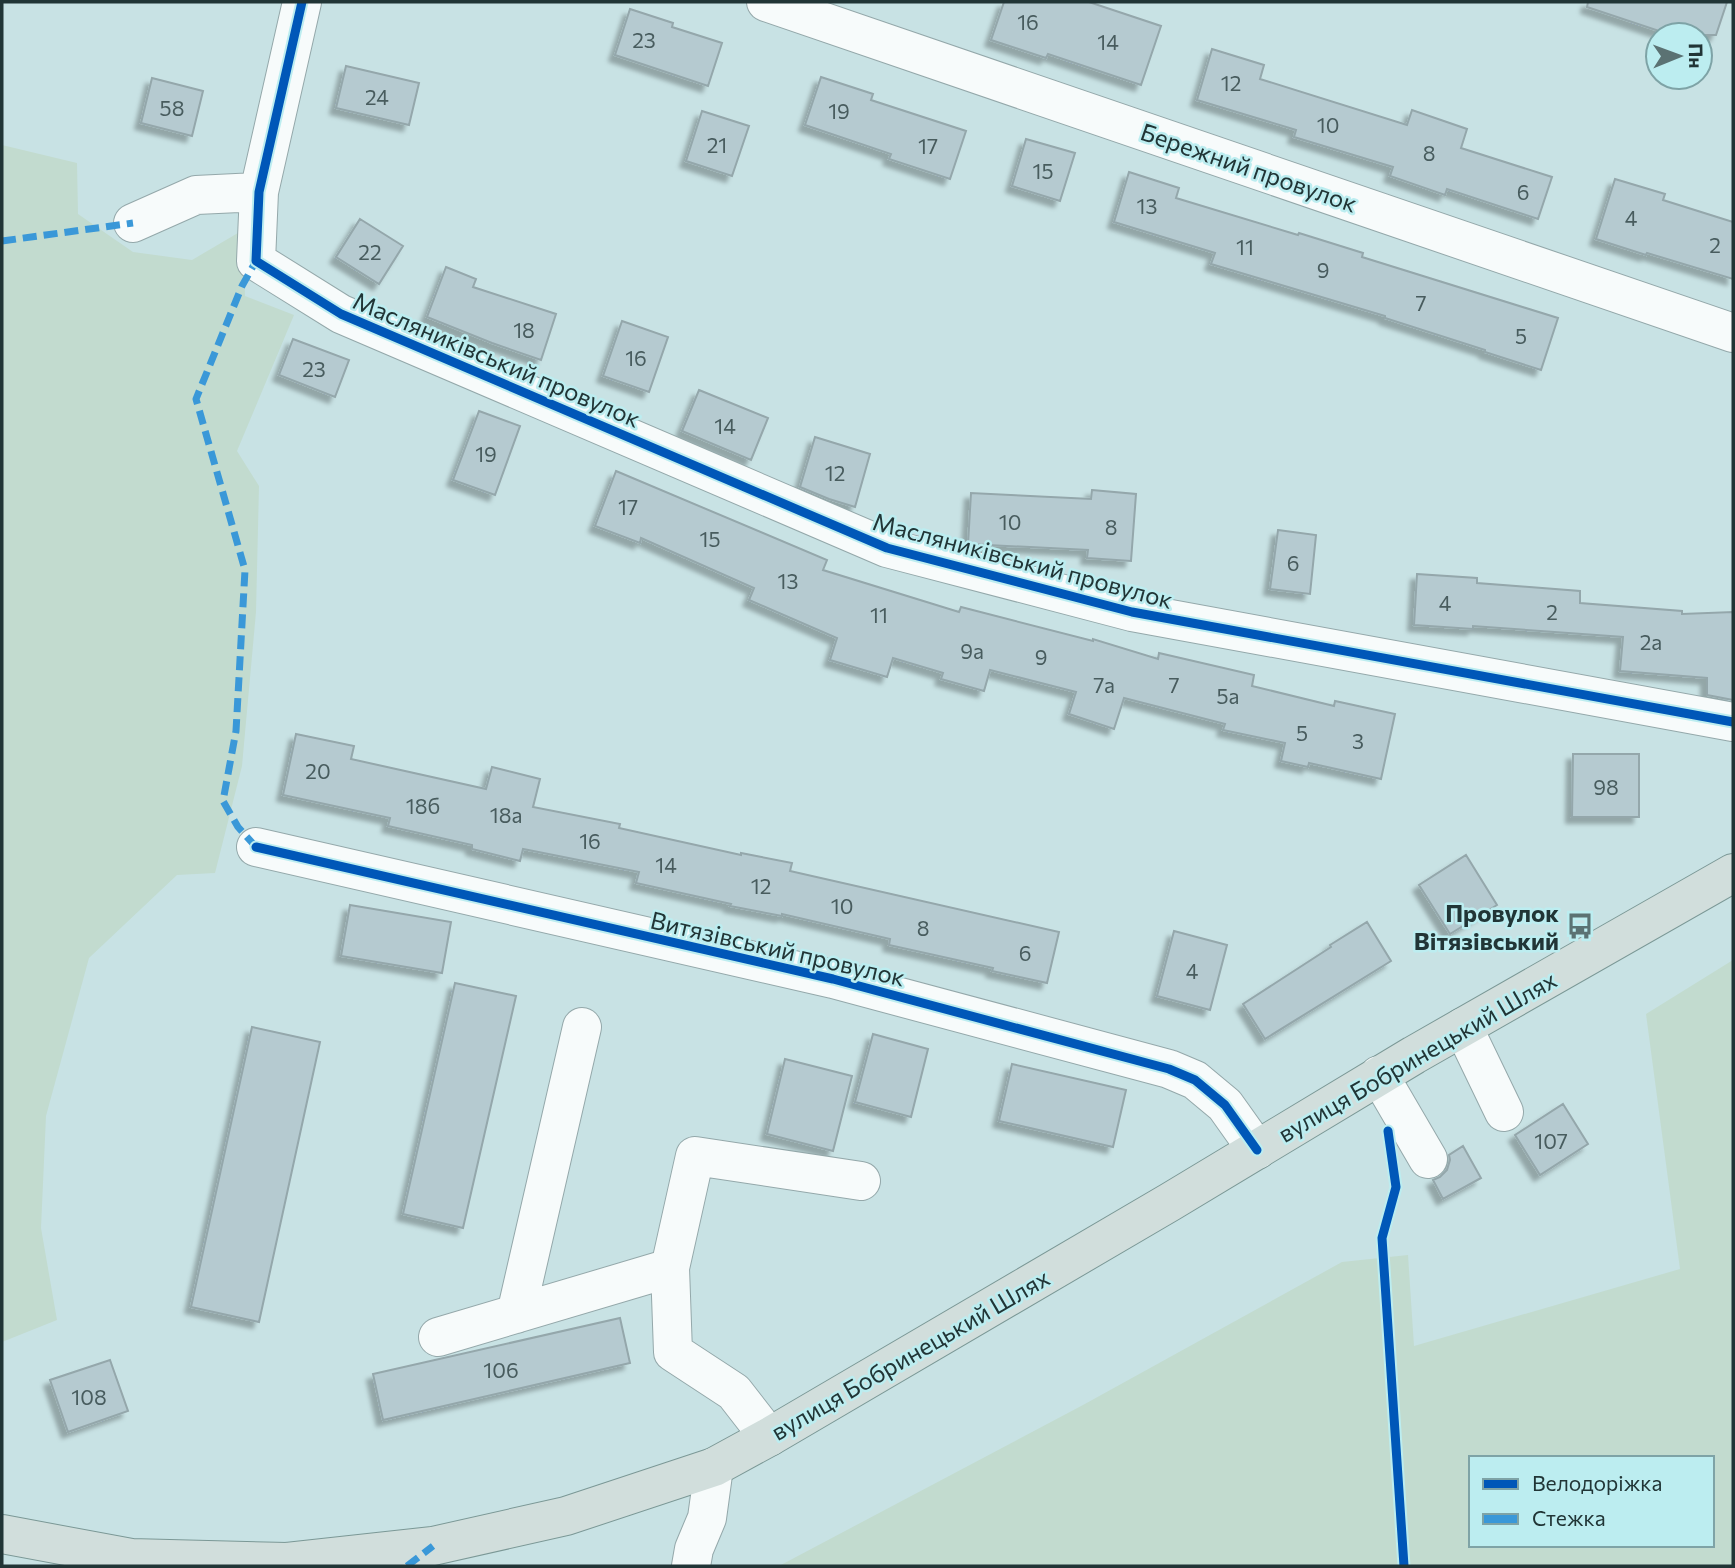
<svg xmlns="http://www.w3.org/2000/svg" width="1735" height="1568" font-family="Commissioner,sans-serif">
  <defs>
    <filter id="shadow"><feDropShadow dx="-6" dy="6" stdDeviation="2" flood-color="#0004"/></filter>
  </defs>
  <rect width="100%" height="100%" fill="#c8e2e4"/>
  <path fill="#c2dbcf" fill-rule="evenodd" d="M2,145L77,163L78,214L133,252L192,260L243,230L245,296L294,315L237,451L259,486L256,612L242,766L215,873L177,875L89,958L46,1116L41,1228L57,1320L2,1342Z
    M1733,960V1566H779L1083,1405L1342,1262L1408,1255L1414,1346L1680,1269L1646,1014ZM1471,1458H1712V1545H1471Z"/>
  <path fill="#b5cad0" stroke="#94a7ab" stroke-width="2" filter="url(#shadow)" d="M1004,2H1089L1161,26L1141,85L1048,54L1046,58L991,40Z
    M1588,2H1727L1716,35H1671L1587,7Z
    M630,9L673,23L672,27L722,43L708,86L615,55Z
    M1212,49L1264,65L1260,79L1407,125L1412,110L1467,129L1461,148L1552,177L1538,219L1447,189L1445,195L1390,176L1393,167L1294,137L1296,130L1197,100Z
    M346,66L419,83L409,125L336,108Z
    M821,77L873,94L871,100L966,131L950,179L889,159L891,154L805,125Z
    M152,78L203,91L192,136L141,123Z
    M702,111L749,126L732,176L686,161Z
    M1026,139L1075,153L1060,201L1012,186Z
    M1129,172L1179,188L1176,198L1298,235L1299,233L1363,253L1362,257L1558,318L1541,370L1485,352V350L1385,318V316L1211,264L1215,253L1114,222Z
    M1615,179L1665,194L1663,200L1733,222V279L1647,253L1646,255L1596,239Z
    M360,219L403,246L379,284L336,257Z
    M446,267L476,279L473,287L556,314L541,360L492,343L427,317Z
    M622,321L668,337L649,392L603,376Z
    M293,339L349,360L335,397L279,375Z
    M699,390L768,418L751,460L682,431Z
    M479,411L520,426L495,495L453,480Z
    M815,437L870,454L855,507L829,499L800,487Z
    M616,471L827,560L823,570L959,612L961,607L1093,641V639L1158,659L1159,653L1254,675L1252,686L1334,706L1335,701L1395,714L1381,779L1309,763L1308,767L1281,761L1285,743L1223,730L1225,724L1124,698L1114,729L1069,714L1076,692L990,670L984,691L941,679L943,673L893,658L887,677L830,660L837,638L749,600L754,588L641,538L640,543L595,526Z
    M1092,490L1136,494L1131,561L1087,558L1088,550L968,544L971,493L1091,499Z
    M1278,530L1316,535L1310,594L1270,589Z
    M1417,574L1477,578V583L1580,591V603L1682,611V614L1733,612V700L1707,695V678L1620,671L1623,637L1473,626V629L1414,625Z
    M296,734L354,746L351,759L486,789L492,767L540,779L533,807L620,824L619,828L741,855V853L792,863L790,871L1059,932L1047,983L992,971L993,968L889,945L890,939L782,914V916L730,906L731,904L636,883L639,872L523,849L520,861L472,849V845L388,826L390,818L283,795Z
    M1573,754H1639V817H1572Z
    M1466,855L1497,905L1450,934L1419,885Z
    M350,905L451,922L442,973L341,956Z
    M1367,922L1391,961L1265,1039L1243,1004L1331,947L1330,945Z
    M1174,931L1227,945L1210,1010L1157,996Z
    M455,983L516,996L463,1228L403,1214Z
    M252,1027L320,1042L259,1322L191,1307Z
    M873,1034L928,1049L911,1117L855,1102Z
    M785,1059L852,1076L833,1151L767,1134Z
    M1012,1064L1126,1090L1113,1147L999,1121Z
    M1563,1104L1588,1144L1540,1175L1515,1135Z
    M1463,1146L1481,1178L1443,1199L1433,1180L1440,1177L1447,1170L1450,1160L1449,1155Z
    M620,1318L630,1363L383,1420L373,1374Z
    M110,1360L128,1411L68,1432L50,1380Z"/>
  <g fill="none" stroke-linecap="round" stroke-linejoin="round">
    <g stroke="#94a8aa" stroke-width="40">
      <path id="minor" d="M302,2L259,192L256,261L341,314L887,548L1132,612L1733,722
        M766,2L1733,333
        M133,223L196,195L259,192
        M256,847L833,979L1169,1069L1195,1080L1225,1105L1257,1150
        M1463,1027L1504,1112
        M1379,1075L1428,1159
        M670,1268L695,1156L861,1181
        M516,1314L582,1027
        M438,1337L670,1268L673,1352L734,1392L769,1437
        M691,1566L694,1549L707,1518L714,1467"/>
    </g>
    <g stroke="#7b9896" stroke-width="40">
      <path id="major" d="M2,1534L131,1558L287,1562L433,1546L566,1516L714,1467L769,1437L1170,1202L1414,1055L1733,873"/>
    </g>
    <use href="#minor" stroke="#f7fbfb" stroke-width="38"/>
    <use href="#major" stroke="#d1dedc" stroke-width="38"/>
    <path stroke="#3a98d8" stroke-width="7" stroke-dasharray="14 7" stroke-linecap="butt" d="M2,241L133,223
      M256,847L238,827L223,801L236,731L245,570L196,399L242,286L256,261
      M407,1566L433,1546"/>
    <g stroke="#bcedf0" stroke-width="13">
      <path id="cycleway" d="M302,2L259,192L256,261L341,314L887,548L1132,612L1733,722
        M256,847L833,979L1169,1069L1195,1080L1225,1105L1257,1150
        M1388,1131L1396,1187L1382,1238L1404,1566"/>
    </g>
    <use href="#cycleway" stroke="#0057b8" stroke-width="9"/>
  </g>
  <defs>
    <g id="bus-bare" transform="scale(2.1)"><path d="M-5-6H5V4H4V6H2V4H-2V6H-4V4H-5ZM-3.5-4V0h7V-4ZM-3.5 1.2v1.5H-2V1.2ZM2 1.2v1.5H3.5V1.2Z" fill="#5b7273" stroke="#bcedf0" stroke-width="2.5" paint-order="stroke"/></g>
  </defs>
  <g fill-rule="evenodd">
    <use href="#bus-bare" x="1580" y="926"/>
  </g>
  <g text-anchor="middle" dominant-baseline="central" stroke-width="5" stroke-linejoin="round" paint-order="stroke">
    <g font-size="21" fill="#485c5e">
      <text x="1028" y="21">16</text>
      <text x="644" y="39">23</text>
      <text x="1108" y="41">14</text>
      <text x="1231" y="82">12</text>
      <text x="377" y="96">24</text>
      <text x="172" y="107">58</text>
      <text x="839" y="110">19</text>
      <text x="1328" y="124">10</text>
      <text x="717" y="144">21</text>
      <text x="928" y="145">17</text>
      <text x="1429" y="152">8</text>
      <text x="1043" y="170">15</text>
      <text x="1523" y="191">6</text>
      <text x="1147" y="205">13</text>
      <text x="1631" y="217">4</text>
      <text x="1715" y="244">2</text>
      <text x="1245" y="246">11</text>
      <text x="370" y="251">22</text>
      <text x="1323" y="269">9</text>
      <text x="1421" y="302">7</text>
      <text x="524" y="329">18</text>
      <text x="1521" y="335">5</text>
      <text x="636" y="357">16</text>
      <text x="314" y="368">23</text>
      <text x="725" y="425">14</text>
      <text x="486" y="453">19</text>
      <text x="835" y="472">12</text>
      <text x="628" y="506">17</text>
      <text x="1010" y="521">10</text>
      <text x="1111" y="526">8</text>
      <text x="710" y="538">15</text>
      <text x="1293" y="562">6</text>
      <text x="788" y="580">13</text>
      <text x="1445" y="602">4</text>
      <text x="1552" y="611">2</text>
      <text x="879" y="614">11</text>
      <text x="1651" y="641">2а</text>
      <text x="972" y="650">9а</text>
      <text x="1041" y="656">9</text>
      <text x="1104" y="684">7а</text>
      <text x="1174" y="684">7</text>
      <text x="1228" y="695">5а</text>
      <text x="1302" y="732">5</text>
      <text x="1358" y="740">3</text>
      <text x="318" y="770">20</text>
      <text x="1606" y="786">98</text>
      <text x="423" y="805">18б</text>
      <text x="506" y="814">18а</text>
      <text x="590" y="840">16</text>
      <text x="666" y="864">14</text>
      <text x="761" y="885">12</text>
      <text x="842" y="905">10</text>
      <text x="923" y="927">8</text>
      <text x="1025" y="952">6</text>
      <text x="1192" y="970">4</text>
      <text x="1551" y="1140">107</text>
      <text x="501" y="1369">106</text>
      <text x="89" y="1396">108</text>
    </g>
    <g font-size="24" fill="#213536" stroke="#bcedf0">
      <text transform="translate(1249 167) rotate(19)">Бережний провулок</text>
      <text transform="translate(497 359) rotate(23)">Масляниківський провулок</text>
      <text transform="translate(1023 560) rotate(15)">Масляниківський провулок</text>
      <text transform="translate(778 948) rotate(13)">Витязівський провулок</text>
      <text transform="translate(1417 1056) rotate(-30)">вулиця Бобринецький Шлях</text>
      <text transform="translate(910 1354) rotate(-30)">вулиця Бобринецький Шлях</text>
    </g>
    <g font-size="24" font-weight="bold" fill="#213536" stroke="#bcedf0" text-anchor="end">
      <text x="1559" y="912">Провулок<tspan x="1559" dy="28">Вітязівський</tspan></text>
    </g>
  </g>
  <rect width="1735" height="1568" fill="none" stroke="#213536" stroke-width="7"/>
  <rect x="1469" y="1456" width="245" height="91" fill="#bcedf0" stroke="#7ea3a6" stroke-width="2"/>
  <rect x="1483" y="1479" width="35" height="10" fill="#0057b8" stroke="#7ea3a6" stroke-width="2"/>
  <text x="1532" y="1491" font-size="21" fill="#213536">Велодоріжка</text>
  <rect x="1483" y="1514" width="35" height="10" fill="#3a98d8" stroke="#7ea3a6" stroke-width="2"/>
  <text x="1532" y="1526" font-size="21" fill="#213536">Стежка</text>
  <g transform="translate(1679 56) rotate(89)"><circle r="33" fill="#bcedf0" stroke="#7ea3a6" stroke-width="2"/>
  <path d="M0-5L12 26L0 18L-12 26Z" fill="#5b7273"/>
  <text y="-10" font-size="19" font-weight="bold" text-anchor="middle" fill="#213536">Пн</text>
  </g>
</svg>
